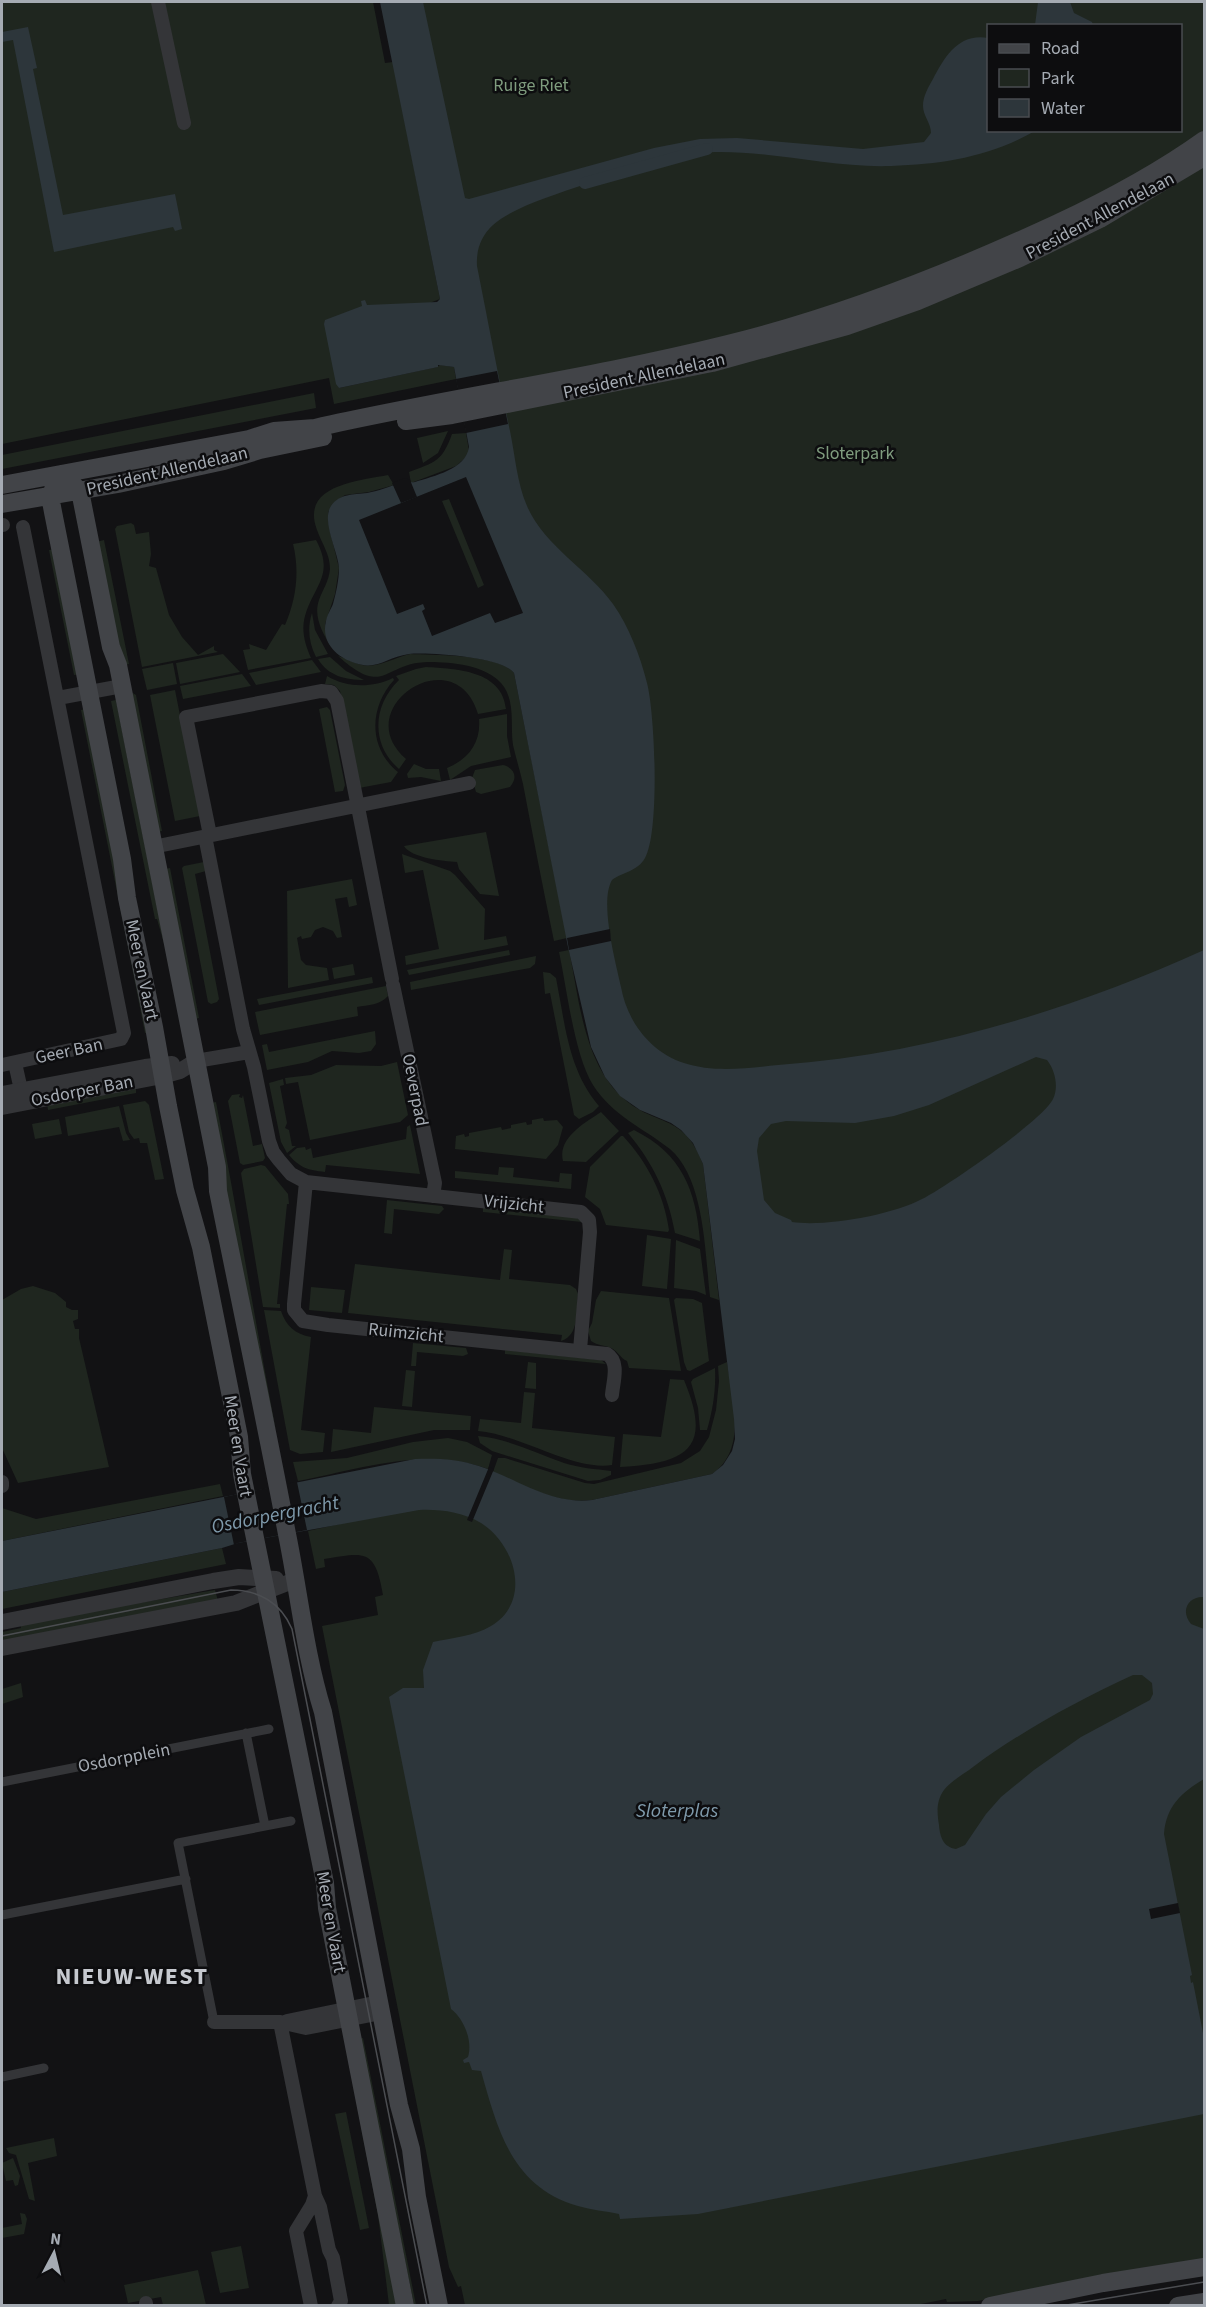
<svg xmlns="http://www.w3.org/2000/svg" width="1206" height="2307" font-family="'Source Sans 3',sans-serif">
  <rect width="100%" height="100%" fill="#121214"/>
  <path fill="#1f261f" fill-rule="evenodd" d="M2,2H373L385,63L393,62L440,299L432,302L335,377L339,388L437,367L440,365L454,367L456,379L334,404L329,378L2,444Z
    M411,2H1204V1040L1100,1144L755,1282L708,1089L607,1016ZM988,26H1180V130H988Z
    M314,393L316,408L2,469V455Z
    M448,431L438,453L423,463L417,438Z
    M466,433L469,451L465,458L456,466L411,483L409,472C435,462 442,462 452,434Z
    M388,475L394,485L369,492L345,495L336,501L328,512L329,527L339,568L335,594L325,624L331,647C323,633 313,617 319,600C323,589 329,581 330,569C330,554 322,544 317,530C300,485 358,481 388,475Z
    M449,499L484,585L478,588L442,501Z
    M131,523L134,525L136,534L149,532L151,554L149,566L156,568L169,615L182,637L198,655L214,646V650L218,652L142,667L115,529L117,526Z
    M104,540L129,664L121,666L96,542Z
    M316,540C335,575 314,585 305,616C301,631 305,644 311,658L248,670L243,650L250,649L249,644L266,650L282,624L285,625C296,600 300,572 293,544Z
    M57,549L82,674L74,675L49,550Z
    M312,613L315,630L328,654L316,657C309,643 307,628 312,613Z
    M223,654L240,672L180,684L176,663Z
    M410,654C433,655 499,654 514,673L567,938L554,941C543,889 533,836 523,784C520,771 516,758 513,745C510,725 516,700 501,683C485,665 452,662 429,662C383,662 386,699 338,656C346,658 353,663 362,665C379,668 393,658 410,654Z
    M330,657L346,671L364,680C346,680 328,676 318,659Z
    M312,660L321,672L256,685L249,673Z
    M173,663L177,684L147,690L142,669Z
    M426,667C456,669 502,670 506,709L478,714C455,637 347,708 406,759L399,769C371,745 372,706 399,680L396,676L416,669Z
    M242,674L251,686L183,699L180,686Z
    M327,676C347,688 372,688 393,678L394,680C369,707 368,748 398,772L391,782L359,788L340,691L334,685L325,684Z
    M175,690L200,816L175,821L150,695Z
    M131,692L136,695L162,831L154,833Z
    M116,700L165,947L157,919H155L111,701Z
    M327,707L330,710L345,785L343,791L335,792L319,709Z
    M89,708L149,1032L145,1033L81,710Z
    M507,714V736L511,757L471,766L450,780L447,768C469,759 481,742 479,719Z
    M414,764L426,769H439L441,781L421,777L408,778L407,774Z
    M503,765C515,768 518,778 510,787L481,794L476,792L472,778L475,770Z
    M486,832L499,896L480,894L459,869L457,862C443,861 411,858 404,846Z
    M402,854L450,871L455,875L485,909L484,940L506,936L508,945L406,965L405,956L439,949L423,870L405,873Z
    M204,862L206,871L195,874L219,999L217,1002L211,1004L208,1002L182,868L184,866Z
    M170,868L199,1018L191,1020L161,870Z
    M352,879L357,905L349,907L347,897L335,899L342,937L337,938L333,931L323,927L315,930L311,937L302,939L301,936L297,938L301,960L306,965L327,968L329,980L288,988L287,891Z
    M509,950L510,955L409,975L407,970Z
    M569,950C579,997 583,1060 621,1096C654,1128 683,1111 703,1164L719,1300L710,1297C705,1254 705,1179 670,1149C643,1128 612,1115 593,1085C574,1054 567,989 559,952Z
    M536,956L535,964L530,968L411,990L410,982Z
    M353,964L355,975L334,979L332,968Z
    M543,972L550,973L556,978C565,1023 568,1070 599,1106L593,1112L579,1119L574,1115L550,993L545,994Z
    M372,977L373,983L259,1005L257,999Z
    M386,986L388,996C380,1005 368,1005 357,1007L358,1016L260,1035L255,1012Z
    M375,1031L376,1044L371,1051L359,1053L332,1051L308,1062L267,1070L262,1045L267,1044L269,1052Z
    M397,1062L408,1115L400,1122L310,1140L298,1082L286,1084L285,1078L311,1075L336,1065L381,1066Z
    M283,1079L284,1085L280,1086L287,1123L285,1128L289,1130L292,1146H296L287,1153L281,1142L269,1083Z
    M136,1089V1093L48,1110L47,1103Z
    M240,1094L239,1097L242,1098L243,1095L253,1146L262,1144L265,1158L263,1161L243,1165L240,1163L228,1101L232,1095Z
    M145,1101L149,1105L164,1179L155,1180L147,1143H140L139,1138L134,1139L129,1132L123,1105Z
    M216,1102C237,1211 255,1321 276,1431L235,1255L211,1103Z
    M119,1106L126,1133L130,1140L123,1141L119,1127L68,1136L65,1117Z
    M601,1112L619,1131L586,1162L563,1161C557,1138 586,1122 601,1112Z
    M543,1118L544,1121L557,1120L563,1127L558,1145L546,1159L455,1149L456,1136L464,1134L465,1137L469,1136V1133L501,1127L502,1130L511,1128V1125L526,1122L527,1125L532,1124V1120Z
    M59,1119L62,1134L35,1139L32,1124Z
    M410,1125L420,1174L326,1165L325,1172C308,1170 300,1168 289,1155L297,1148L305,1147L306,1150L311,1148L313,1158L406,1139L407,1127Z
    M634,1130C682,1154 696,1190 700,1241L675,1233C668,1194 653,1163 628,1133Z
    M621,1136H623C647,1162 664,1194 669,1230L668,1232L606,1225L600,1209L585,1197L590,1167Z
    M261,1165L265,1166L288,1194L289,1204H287L277,1304H280V1308L263,1307L241,1173L244,1169Z
    M499,1167L514,1168L513,1177L559,1182L560,1173L572,1174L571,1189L455,1178V1171L498,1175Z
    M387,1200L442,1206L444,1209L439,1214L394,1209L392,1234L384,1233Z
    M483,1207L577,1218L582,1222L483,1212Z
    M647,1235L671,1239L667,1289L642,1286Z
    M676,1240L700,1249L706,1295L696,1291L674,1288Z
    M504,1249L512,1250L509,1279L570,1285L576,1289L578,1294C576,1310 580,1335 561,1341L562,1335L348,1313L355,1264L500,1280Z
    M33,1286L55,1293L66,1302V1307L72,1310H78V1319L73,1321L75,1329H79V1338L109,1467L18,1483L2,1448V1332L3,1328L2,1300L21,1289Z
    M311,1287L345,1290L342,1313L309,1310Z
    M601,1291L669,1298L681,1371L629,1368L627,1361C620,1358 618,1351 611,1348C604,1345 598,1346 591,1341L588,1331L592,1323L596,1300Z
    M676,1298L693,1299L702,1303L709,1361L690,1371L687,1370L684,1362L674,1300Z
    M264,1310L281,1311C286,1326 295,1334 311,1337L301,1430L325,1433L323,1452L300,1454L290,1450Z
    M413,1343L466,1348L468,1354L463,1356L417,1352L416,1366H411Z
    M505,1350L601,1360L606,1364L505,1354Z
    M528,1362L536,1363V1389L525,1388Z
    M727,1362C732,1399 748,1449 712,1474L592,1500C556,1505 525,1486 493,1472L498,1458H505L585,1483L594,1484L681,1463L700,1451L709,1437L716,1410L719,1381L718,1366Z
    M715,1368C716,1390 713,1409 707,1430H700L698,1408L691,1382L693,1379Z
    M406,1370L415,1371L412,1407L402,1406Z
    M670,1379L684,1380C713,1449 687,1463 620,1467L623,1434L661,1437Z
    M524,1392L535,1393L532,1428L615,1437L612,1465C573,1471 522,1435 478,1431L480,1419L521,1423Z
    M374,1407L471,1416L470,1430H434L331,1452L333,1429L371,1433Z
    M478,1436C509,1439 535,1453 564,1463C580,1468 595,1469 611,1471V1475L600,1480L588,1481L492,1451L480,1443Z
    M448,1438L467,1442L492,1455L488,1469C425,1446 360,1469 298,1481L293,1462L347,1458L413,1442Z
    M220,1484L223,1496L2,1541V1508L36,1519Z
    M439,1502L1204,1571V2260L1080,2280L978,2301L947,2302L946,2299L916,2305H465L461,2286L458,2287L449,2267L322,1626L378,1615L375,1597L383,1595C375,1547 364,1553 324,1559L325,1567L316,1569L308,1531Z
    M222,1548L226,1564L2,1609V1592Z
    M215,1590L218,1601L2,1644V1632L21,1628L20,1623Z
    M21,1683L23,1697L2,1704V1689Z
    M363,2038L416,2305H414L360,2039Z
    M345,2042L397,2305H389L378,2215Z
    M346,2112L369,2228L360,2230L335,2114Z
    M54,2138L57,2156L28,2163L35,2201L29,2199L16,2155L9,2153L6,2148Z
    M13,2158L20,2176L18,2185L15,2186L13,2180L6,2181L2,2163Z
    M20,2213L25,2214L27,2219L24,2234L2,2238V2228L22,2224Z
    M241,2246L249,2288L220,2293L211,2252Z
    M198,2270L206,2305H163L161,2297L128,2303L124,2285Z"/>
  <path fill="#2d363b" fill-rule="evenodd" d="M380,2H423L465,198L469,199L654,148L700,139L737,138L863,149L924,142L931,133C931,123 923,116 923,106C923,96 928,88 933,79C945,56 959,33 988,38V130L1035,131C989,157 944,164 891,166C833,168 774,151 715,152C669,153 626,171 583,185C557,194 513,207 493,225C481,236 476,250 477,266C488,321 498,376 510,431C515,455 517,483 527,506C544,546 588,569 613,604C629,627 640,655 647,683C655,713 660,832 645,858C638,871 623,872 612,880C599,902 616,963 621,987C627,1021 650,1052 684,1063C714,1073 748,1068 778,1065C927,1054 1069,1011 1204,950V1597C1188,1596 1180,1611 1191,1624L1204,1629V1779C1182,1792 1166,1806 1164,1834L1192,1975L1190,1976L1191,1983L1193,1982L1204,2038V2114L698,2214L620,2219L619,2214C606,2211 591,2210 578,2206C512,2187 498,2131 481,2071L472,2070L469,2062L464,2063L463,2060L468,2057C473,2041 464,2019 451,2009L389,1697L403,1688H424L423,1670L433,1642C452,1638 474,1636 491,1626C532,1602 516,1545 481,1523C462,1512 440,1509 419,1510L238,1543L222,1548L2,1592V1541L415,1459C436,1458 458,1459 479,1466C518,1479 550,1505 592,1500L712,1474L723,1465L732,1451L735,1439L734,1419L703,1164L693,1143L681,1130L671,1123L640,1110L620,1096L605,1077L591,1047L568,947L514,673C503,657 429,652 409,654C386,657 377,672 352,662C335,656 321,641 326,621C327,615 331,609 333,604C336,593 339,580 339,568C338,551 321,521 331,506C340,493 353,495 367,493C379,491 391,486 402,482C407,481 410,483 415,482C434,476 466,469 469,447L454,367L438,365V367L339,388L336,384L324,324L325,320L362,306L361,301L365,300L367,305L437,302L440,299ZM466,477L523,613L495,623L490,613L432,636L422,611L425,609L423,604L397,614L359,520ZM1036,1057L1047,1060C1055,1070 1059,1087 1053,1099C1043,1120 946,1187 922,1199C892,1215 825,1227 792,1222L791,1220L775,1213L764,1200L757,1151L759,1138L771,1124L786,1121L855,1123L894,1116L929,1105ZM1133,1675H1142L1152,1683L1153,1694L1150,1700L1081,1737L1034,1770L1001,1797L986,1814L965,1845L956,1849C943,1847 940,1837 939,1825C937,1813 936,1801 944,1790C951,1781 964,1774 973,1767C1023,1730 1077,1701 1133,1675Z
    M1038,2H1070L1074,13L1092,22L1093,25H1035Z
    M28,27L37,68L33,69L63,215L175,194L182,229L175,231L173,227L54,252L13,40L2,42V32Z"/>
  <path fill="#121214" d="M497,371L508,424L466,433L456,379Z
    M405,478L410,480L417,497L401,503L392,483Z
    M610,929L611,941L569,950L567,938Z
    M489,1467L494,1469L472,1522L467,1520Z
    M295,1482H297L307,1530L238,1543L234,1545L224,1497Z
    M1178,1903L1180,1913L1151,1919L1149,1909Z"/>
  <g fill="none" stroke-linecap="round" stroke-linejoin="round">
    <path stroke="#2d363b" stroke-width="12" d="M585,183L707,149"/>
    <path stroke="#343538" stroke-width="9" d="M246,1733L265,1826
      M2,1782L269,1729
      M2,1915L186,1879
      M214,2022L178,1843L291,1821
      M2,2077L44,2068"/>
    <path stroke="#343538" stroke-width="14" d="M158,2L184,123
      M2,525H3
      M58,698L122,686
      M210,835L186,717L321,691L331,692L337,701L392,979
      M205,836L243,1029L254,1067L269,1141L273,1152L279,1160L291,1174L306,1182L581,1212L589,1220L590,1232L580,1350
      M153,847L469,783
      M393,985L435,1183L433,1196
      M196,1061L249,1052
      M15,1063L23,1099
      M2,1065L121,1039L124,1033L23,527
      M306,1182L294,1304V1310L303,1321L328,1325L607,1354C620,1362 613,1382 612,1395
      M2,1482V1486
      M287,2021L379,2002
      M214,2022H280L306,2028L381,2013
      M280,2022L315,2196L320,2207L329,2250L333,2258L341,2301L338,2306
      M146,2303V2306
      M311,2306L296,2231L312,2205L315,2196"/>
    <path stroke="#343538" stroke-width="16" d="M2,1094L145,1067L172,1064
      M2,1107L162,1076L180,1071L196,1061
      M2,1622L213,1581L239,1577L276,1579
      M2,1648L236,1603L295,1580"/>
    <path stroke="#424448" stroke-width="18" d="M406,421L452,415L712,363L847,326L918,301L1020,258L1100,219L1204,157
      M61,474L80,491L111,647L118,665L217,1167L218,1191C241,1305 265,1419 287,1534C299,1593 305,1654 323,1712L399,2105L411,2149L417,2197L439,2306
      M61,474L50,496L53,512L122,859L127,898L154,1027L168,1106L185,1190L201,1247L239,1437L242,1474L325,1883L327,1908L405,2306
      M2,485L249,439L274,431L315,428C452,397 592,378 728,344C842,316 950,273 1056,224C1107,200 1158,173 1204,140
      M2,504L118,484L224,461L260,450L323,437
      M990,2306L1103,2283L1204,2267
      M1178,2306L1204,2302"/>
    <path stroke="#4b4d51" stroke-width="1.5" d="M2,1636L231,1590C259,1590 281,1603 292,1629L427,2306
      M1061,2306L1204,2282"/>
  </g>
  <g text-anchor="middle" dominant-baseline="central" stroke-width="5" stroke-linejoin="round" paint-order="stroke">
    <g font-size="18" fill="#7f9c7e" stroke="#0d0d0f">
      <text x="531" y="85">Ruige Riet</text>
      <text x="855" y="453">Sloterpark</text>
    </g>
    <g font-size="18" fill="#a5abb3" stroke="#0d0d0f">
      <text transform="translate(1100 216) rotate(-28)">President Allendelaan</text>
      <text transform="translate(644 376) rotate(-12)">President Allendelaan</text>
      <text transform="translate(167 471) rotate(-13)">President Allendelaan</text>
      <text transform="translate(142 970) rotate(78)">Meer en Vaart</text>
      <text transform="translate(69 1051) rotate(-12)">Geer Ban</text>
      <text transform="translate(415 1090) rotate(79)">Oeverpad</text>
      <text transform="translate(82 1091) rotate(-11)">Osdorper Ban</text>
      <text transform="translate(514 1204) rotate(6)">Vrijzicht</text>
      <text transform="translate(406 1333) rotate(6)">Ruimzicht</text>
      <text transform="translate(238 1446) rotate(81)">Meer en Vaart</text>
      <text transform="translate(124 1758) rotate(-11)">Osdorpplein</text>
      <text transform="translate(331 1922) rotate(80)">Meer en Vaart</text>
    </g>
    <g font-size="20" font-style="italic" fill="#7f9aab" stroke="#0d0d0f">
      <text transform="translate(275 1515) rotate(-11)">Osdorpergracht</text>
      <text x="677" y="1811">Sloterplas</text>
    </g>
    <g font-size="24" font-weight="bold" letter-spacing="1.5" fill="#c6c9cf" stroke="#0d0d0f">
      <text x="132" y="1976">NIEUW-WEST</text>
    </g>
  </g>
  <rect width="1206" height="2307" fill="none" stroke="#a5abb3" stroke-width="6"/>
  <rect x="987" y="24" width="195" height="108" fill="#0d0d0f" stroke="#4a4c51" stroke-width="1.5"/>
  <rect x="999" y="44" width="30" height="9" fill="#424448" stroke="#4a4c51" stroke-width="1.5"/>
  <text x="1041" y="54" font-size="18" fill="#a5abb3">Road</text>
  <rect x="999" y="69" width="30" height="18" fill="#1f261f" stroke="#4a4c51" stroke-width="1.5"/>
  <text x="1041" y="84" font-size="18" fill="#a5abb3">Park</text>
  <rect x="999" y="99" width="30" height="18" fill="#2d363b" stroke="#4a4c51" stroke-width="1.5"/>
  <text x="1041" y="114" font-size="18" fill="#a5abb3">Water</text>
  <g transform="translate(54 2253) rotate(7)" stroke="#0d0d0f" stroke-width="4.5" paint-order="stroke">
  <path d="M0-4.5L10 22L0 15L-10 22Z" fill="#a5abb3"/>
  <text y="-9" font-size="16" font-weight="bold" text-anchor="middle" fill="#a5abb3">N</text>
  </g>
</svg>
